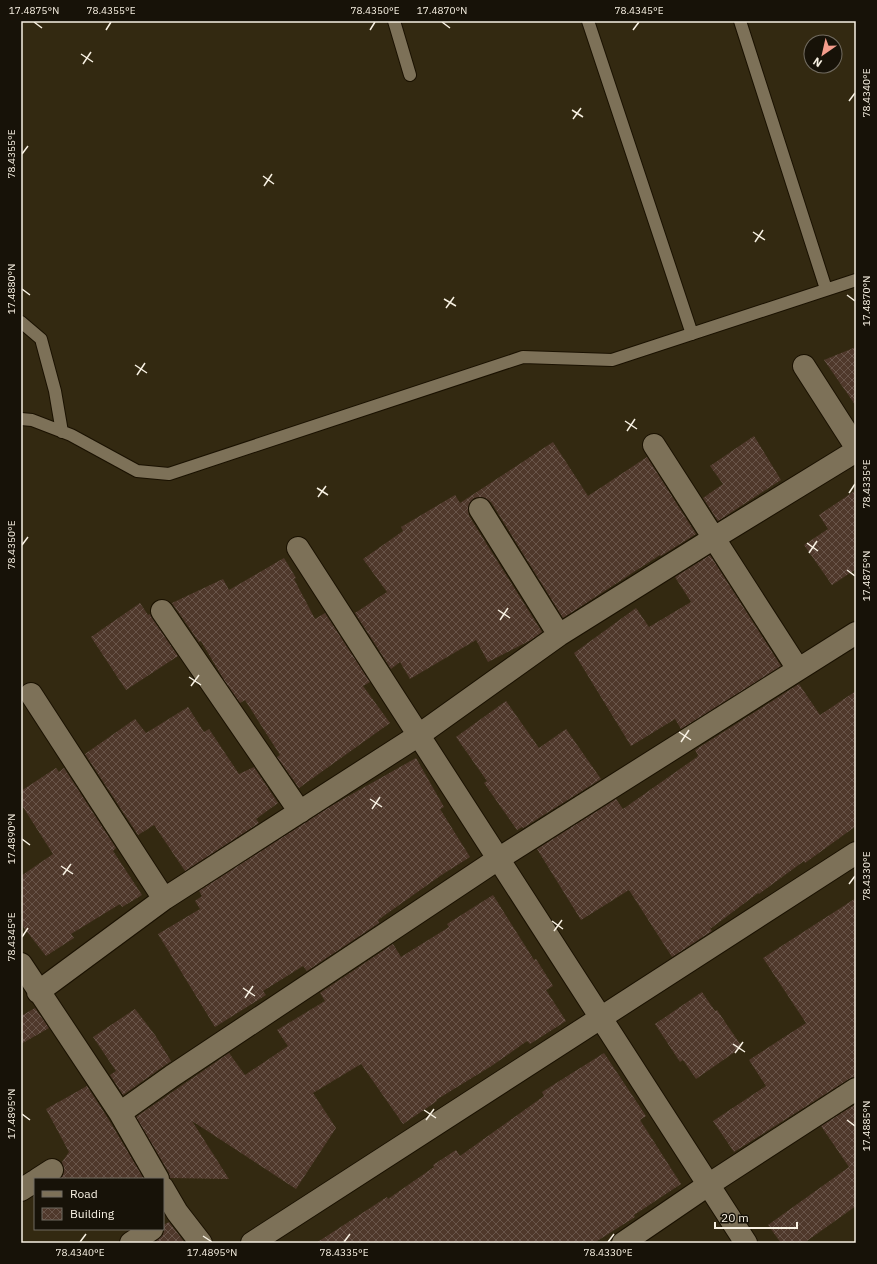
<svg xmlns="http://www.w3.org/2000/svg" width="877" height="1264" font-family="'IBM Plex Sans',sans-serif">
  <defs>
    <pattern id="building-cross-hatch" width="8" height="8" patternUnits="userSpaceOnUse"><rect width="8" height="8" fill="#4f382b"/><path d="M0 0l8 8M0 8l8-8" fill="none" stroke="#69554a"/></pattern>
  </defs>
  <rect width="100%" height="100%" fill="#332911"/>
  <path fill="url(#building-cross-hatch)" d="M856,347V406L824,360Z
    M754,436L781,480L718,521L703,498L723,484L710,466Z
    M553,442L588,496L647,457L696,534L661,556L660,555L563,618L491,502L485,498L479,497L474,498L469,504L468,510L469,516L542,632L531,640L488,662L476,640L410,679L400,662L391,669L355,613L387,592L363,559L403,531L401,527L455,495L460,503Z
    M856,490V569L832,585L804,545L828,529L819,515Z
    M710,555L781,666L681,729L675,719L631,746L574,653L636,608L649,627L691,602L675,577Z
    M284,558L296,578L294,579L315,619L325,613L370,682L363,686L390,723L299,788L277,757L280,755L245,700L240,703L224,680L201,641L199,642L172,603L223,579L229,590Z
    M140,603L148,615L150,614L152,618L178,656L126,690L91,637Z
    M799,684L820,715L856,691V826L805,863L804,861L759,894L758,893L710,929L712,931L672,957L629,890L581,920L537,849L616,799L623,809L697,757L698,755L695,750Z
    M506,701L539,748L566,729L601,779L523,828L522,827L517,830L484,783L487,781L456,737Z
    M188,707L204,732L209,729L239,774L254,767L278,803L256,819L259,823L185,871L154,825L138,835L85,754L135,719L146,733Z
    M416,758L444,807L440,809L470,857L440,876L378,920L379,923L307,971L303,966L263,991L266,995L215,1027L158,934L200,909L195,901L202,896L199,891L331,806Z
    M56,768L59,772L64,768L116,848L113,851L142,895L122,907L120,904L71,934L74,938L46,956L21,924V876L53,854L21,804V791Z
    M493,895L534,960L536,959L553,986L546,990L566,1021L530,1044L527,1041L493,1065L436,1100L437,1101L403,1124L361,1064L313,1093L336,1128L296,1189L192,1121L229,1179L170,1178L169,1173L136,1117L229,1053L245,1075L288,1046L277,1030L325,1001L320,993L393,944L401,957L449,927L447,924Z
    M856,898V1077L849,1079L734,1152L713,1121L766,1086L749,1060L806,1023L763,958Z
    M702,992L715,1011L717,1010L742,1047L696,1079L683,1060L680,1062L655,1024Z
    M35,1008L49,1028L21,1044V1016Z
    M135,1009L155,1035L171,1061L123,1095L110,1075L116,1071L93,1037Z
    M604,1053L646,1116L640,1120L681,1184L634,1215L635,1217L594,1243H316L387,1197L388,1199L434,1167L433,1165L456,1150L460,1156L544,1096L542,1092Z
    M87,1086L109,1120L144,1179H60L63,1175L64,1170L62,1162L69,1152L46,1109Z
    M856,1104V1206L804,1243H781L768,1225L849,1167L821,1126Z
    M169,1222L185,1243H154L163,1235L164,1229L163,1225Z"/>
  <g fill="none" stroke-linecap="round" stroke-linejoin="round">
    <g stroke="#1a1100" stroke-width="14">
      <path id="lane" d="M394,21L410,75
        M588,21L692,334
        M740,21L826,289
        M21,322L41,339L55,391L62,432
        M21,419L32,420L71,435L137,471L169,474L523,357L612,360L856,280"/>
    </g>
    <g stroke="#1a1100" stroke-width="24">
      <path id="street" d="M804,366L856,447
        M654,445L798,669
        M480,509L559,635
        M298,548L746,1243
        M162,611L300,812
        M31,694L164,899
        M21,964L120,1113L158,1179
        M38,992L164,899L419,735L559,635L714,538L856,451
        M120,1113L172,1076L498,859L856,633
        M38,1179L52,1170
        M163,1188L177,1212L201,1243
        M21,1190L35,1181
        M131,1243L152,1229
        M252,1243L856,853
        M623,1243L708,1185L856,1089"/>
    </g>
    <use href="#lane" stroke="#7d7158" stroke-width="12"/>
    <use href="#street" stroke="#7d7158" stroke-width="22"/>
  </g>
  <path fill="none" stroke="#f8f1e3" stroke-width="1.5" d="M34,22L42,28M442,22L450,28M106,30L111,22M370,30L375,22M633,30L639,22M81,54L93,62M83,64L91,52M849,101L855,93M572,110L583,117M573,119L581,108M22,154L28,146M263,176L274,184M264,186L272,174M753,232L765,240M755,242L763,230M22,289L30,295M847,295L855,301M444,299L456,306M446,308L454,297M135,365L147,373M137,375L145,363M625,421L637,429M627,431L635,419M317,488L328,495M849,493L855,484M318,497L326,486M807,543L818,551M22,545L28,537M809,553L817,541M847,570L855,576M498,610L510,618M500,620L508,608M189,677L201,685M191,686L199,675M679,732L691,740M681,742L689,730M370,799L382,807M372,809L380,797M22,839L30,845M61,866L73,874M63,875L71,864M849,884L855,876M552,921L563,929M554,931L562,920M22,937L28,928M243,988L255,996M245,998L253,986M733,1044L745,1052M735,1053L743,1042M424,1110L436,1118M22,1114L30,1120M426,1120L434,1109M847,1120L855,1126M203,1236L212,1242M80,1242L86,1234M344,1242L350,1234M608,1242L614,1234"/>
  <rect width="877" height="1264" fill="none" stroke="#171208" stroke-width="44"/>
  <rect x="34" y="1178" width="130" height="52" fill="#171208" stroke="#716b60"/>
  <rect x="42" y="1191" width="20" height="6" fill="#7d7158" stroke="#716b60"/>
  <text x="70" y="1198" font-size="12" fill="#f8f1e3">Road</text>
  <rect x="42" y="1208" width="20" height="12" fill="url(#building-cross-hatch)" stroke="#716b60"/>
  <text x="70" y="1218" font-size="12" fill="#f8f1e3">Building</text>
  <g transform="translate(823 54) rotate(214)"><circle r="19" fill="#171208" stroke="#716b60"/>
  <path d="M0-3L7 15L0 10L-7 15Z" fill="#f49d8c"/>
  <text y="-6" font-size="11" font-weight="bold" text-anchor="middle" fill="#f8f1e3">N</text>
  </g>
  <path d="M715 1222v6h82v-6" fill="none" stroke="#f8f1e3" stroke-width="2"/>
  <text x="721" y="1222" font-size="12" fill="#f8f1e3" stroke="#171208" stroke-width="3" paint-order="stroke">20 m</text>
  <rect x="22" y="22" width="833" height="1220" fill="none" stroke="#f8f1e3" stroke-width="1.5"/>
  <g font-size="10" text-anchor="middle" fill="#f8f1e3">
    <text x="34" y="14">17.4875°N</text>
    <text x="111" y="14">78.4355°E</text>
    <text x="375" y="14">78.4350°E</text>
    <text x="442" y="14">17.4870°N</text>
    <text x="639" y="14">78.4345°E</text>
    <text transform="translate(866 93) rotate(-90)" y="4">78.4340°E</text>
    <text transform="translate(11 154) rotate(-90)" y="4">78.4355°E</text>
    <text transform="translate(11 289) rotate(-90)" y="4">17.4880°N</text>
    <text transform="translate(866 301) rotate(-90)" y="4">17.4870°N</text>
    <text transform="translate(866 484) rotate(-90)" y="4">78.4335°E</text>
    <text transform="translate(11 545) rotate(-90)" y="4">78.4350°E</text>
    <text transform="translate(866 576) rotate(-90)" y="4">17.4875°N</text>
    <text transform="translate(11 839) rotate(-90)" y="4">17.4890°N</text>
    <text transform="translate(866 876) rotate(-90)" y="4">78.4330°E</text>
    <text transform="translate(11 937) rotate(-90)" y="4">78.4345°E</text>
    <text transform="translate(11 1114) rotate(-90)" y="4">17.4895°N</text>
    <text transform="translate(866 1126) rotate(-90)" y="4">17.4885°N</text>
    <text x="80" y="1256">78.4340°E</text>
    <text x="212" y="1256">17.4895°N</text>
    <text x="344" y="1256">78.4335°E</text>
    <text x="608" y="1256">78.4330°E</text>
  </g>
</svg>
